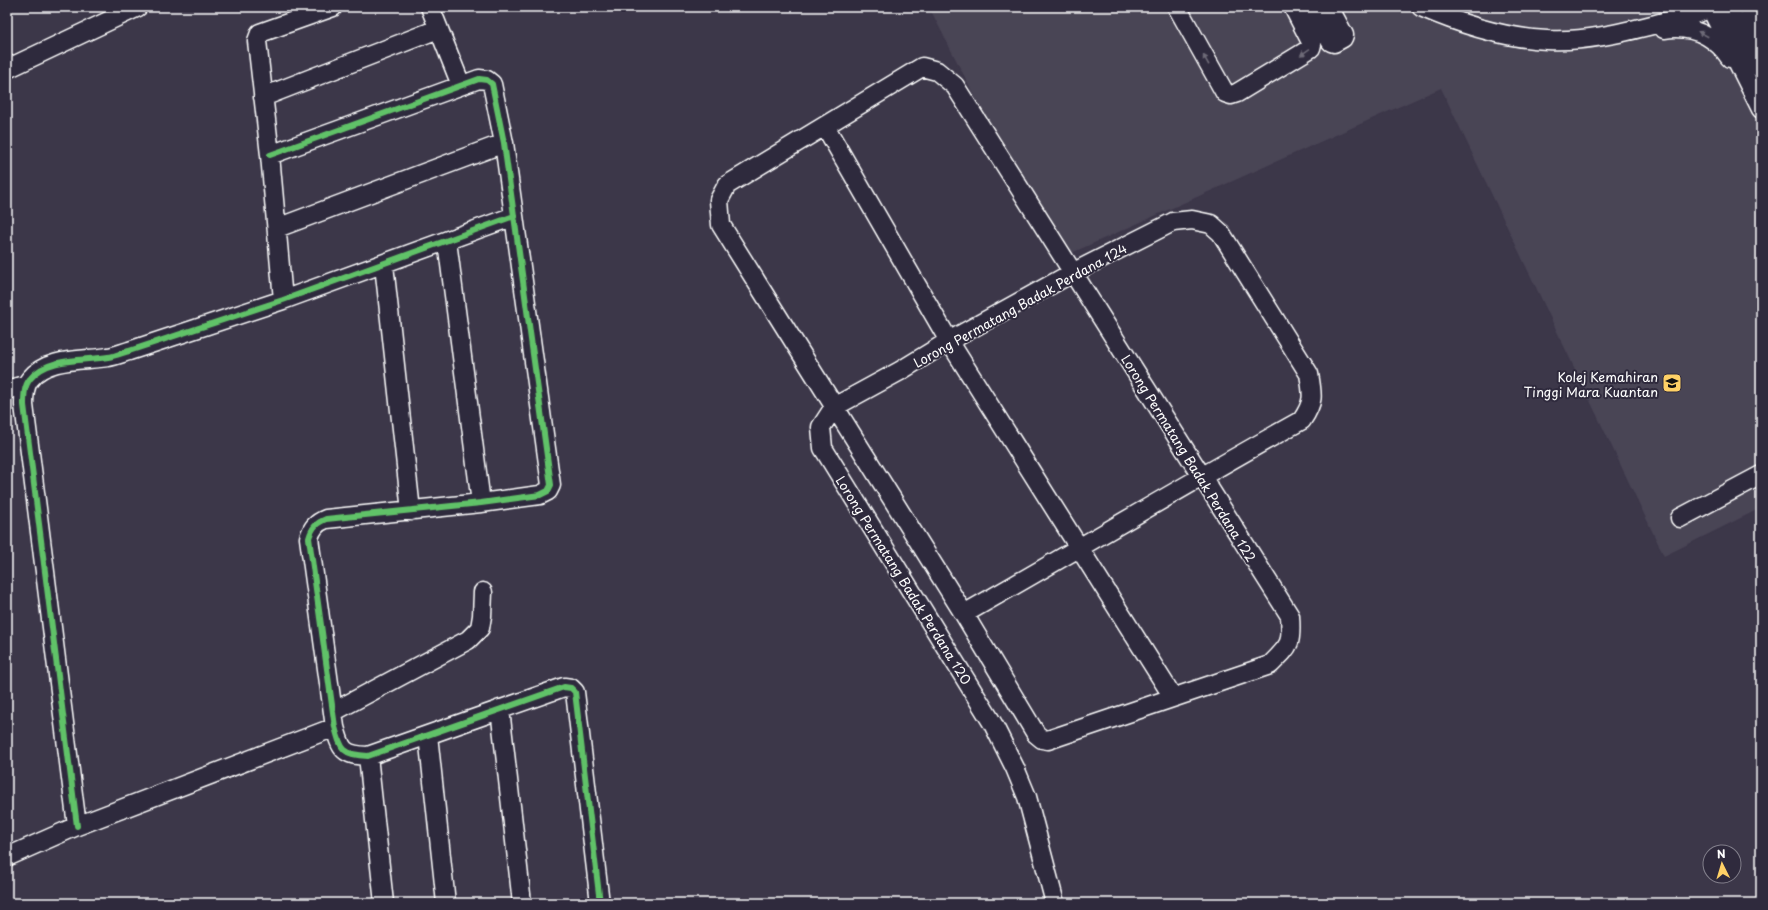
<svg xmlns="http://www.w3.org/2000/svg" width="1768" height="910" font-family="'Playpen Sans',sans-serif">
  <rect width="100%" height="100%" fill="#3c3749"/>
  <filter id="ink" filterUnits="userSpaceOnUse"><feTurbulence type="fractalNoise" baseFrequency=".025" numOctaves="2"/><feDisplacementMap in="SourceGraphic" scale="8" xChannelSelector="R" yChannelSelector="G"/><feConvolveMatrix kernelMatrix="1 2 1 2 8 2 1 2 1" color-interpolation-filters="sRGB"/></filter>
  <g filter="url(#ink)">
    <path fill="#494455" d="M929,7H1761V508L1664,556L1441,88L1058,259Z"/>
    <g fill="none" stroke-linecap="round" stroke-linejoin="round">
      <g stroke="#fff" stroke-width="21">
        <path id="minor" d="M430,7L461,85
          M1177,7L1225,93L1231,95L1237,93L1311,48L1312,44L1293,7
          M1311,7L1331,42L1334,43L1343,38L1344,35L1329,7
          M1421,7C1460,24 1504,38 1547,40C1584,42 1621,33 1656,24C1675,19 1696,15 1714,7
          M1728,7L1761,69
          M1751,7L1749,27L1753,44
          M1711,9L1761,109
          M1664,29C1691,25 1714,35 1730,58
          M922,67L937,71L955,86L1290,616C1292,645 1290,645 1270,665L1048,740L1042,739L1036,734L964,614L721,225L719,200L727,185Z
          M7,69L138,7
          M263,97L438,29
          M825,126L949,341L1173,697
          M270,155L479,79L487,80L492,84L504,143L551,485L548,491L540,495L481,503L326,519C316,523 312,528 309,538L335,727C341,750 343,755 368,756L564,687L571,688L575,692L600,903
          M277,228L504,143
          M447,241L481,503
          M384,265L411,511
          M283,300L270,155L257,41L260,33L333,7
          M7,390L27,384
          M1680,518L1761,475
          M964,614C1077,550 1188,483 1302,420C1314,402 1313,396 1309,374L1221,233L1211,224L1192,220L1173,222L1072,273L949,341L900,371L834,407L821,427L823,448L993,724L1015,768L1027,797L1055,903
          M500,709L522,903
          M333,712L468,640L480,628L482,616L483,592
          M428,735L446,903
          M368,756L384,903
          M77,826L24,405C24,396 24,386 30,379C47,357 84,361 108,357C115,356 122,353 129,351L283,300L514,216
          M7,857L77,826L335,727"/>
      </g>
      <use href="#minor" stroke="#2f2a3d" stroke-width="18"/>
      <g stroke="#2f2a3d" stroke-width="8">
        <path id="cycleway" d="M270,155L479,79L487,80L492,84L504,143L551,485L548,491L540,495L481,503L326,519C316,523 312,528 309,538L335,727C341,750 343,755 368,756L564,687L571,688L575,692L600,903
          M77,826L24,405C24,396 24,386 30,379C47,357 84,361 108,357C115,356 122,353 129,351L283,300L514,216"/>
      </g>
      <use href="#cycleway" stroke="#61c268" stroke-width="6"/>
    </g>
    <defs><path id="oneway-solid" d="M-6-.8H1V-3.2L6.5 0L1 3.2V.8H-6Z"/></defs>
    <g fill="#6d6a77">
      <use href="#oneway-solid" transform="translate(1703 34) rotate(-152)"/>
      <use href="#oneway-solid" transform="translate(1305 52) rotate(145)"/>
      <use href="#oneway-solid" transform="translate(1206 60) rotate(-119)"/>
    </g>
  </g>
  <defs>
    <g id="university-square" transform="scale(1)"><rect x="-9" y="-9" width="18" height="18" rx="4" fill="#ffd166" stroke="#2f2a3d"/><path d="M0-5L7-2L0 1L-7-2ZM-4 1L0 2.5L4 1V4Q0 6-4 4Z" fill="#111"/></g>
  </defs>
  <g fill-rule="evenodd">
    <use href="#university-square" x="1672" y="383"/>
  </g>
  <g text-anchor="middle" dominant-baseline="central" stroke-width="4" stroke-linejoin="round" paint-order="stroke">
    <g font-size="13" fill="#fff" stroke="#2f2a3d">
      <text transform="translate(1020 305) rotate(-29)">Lorong Permatang Badak Perdana 124</text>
      <text transform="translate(1189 458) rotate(58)">Lorong Permatang Badak Perdana 122</text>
      <text transform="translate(904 580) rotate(58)">Lorong Permatang Badak Perdana 120</text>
    </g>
    <g font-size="13" fill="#fff" stroke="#2f2a3d" text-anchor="end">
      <text x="1658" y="376">Kolej Kemahiran<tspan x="1658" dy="15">Tinggi Mara Kuantan</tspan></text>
    </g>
  </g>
  <rect width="1768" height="910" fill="none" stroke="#2f2a3d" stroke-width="24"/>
  <rect x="12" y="12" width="1744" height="886" fill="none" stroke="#fff" stroke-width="1.5" filter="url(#ink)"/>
  <g transform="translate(1722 864) rotate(355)"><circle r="19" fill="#2f2a3d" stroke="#827f8b"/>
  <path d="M0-3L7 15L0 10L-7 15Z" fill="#ffd166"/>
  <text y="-6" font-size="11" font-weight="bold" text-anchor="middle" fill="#ffffff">N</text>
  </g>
</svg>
